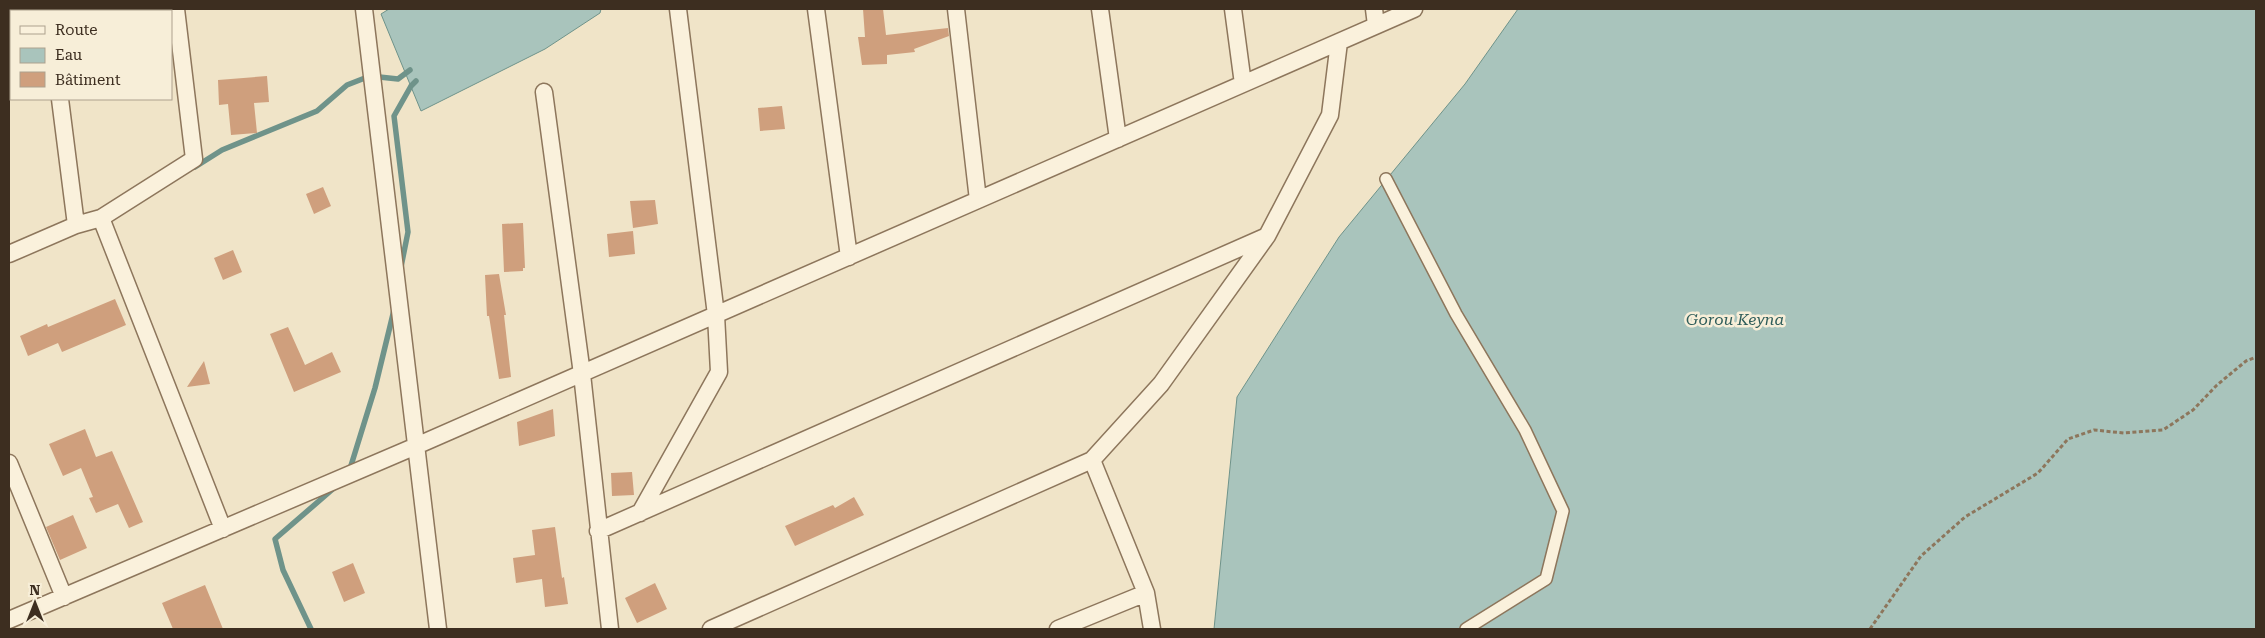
<svg xmlns="http://www.w3.org/2000/svg" width="2265" height="638" font-family="'Roboto Serif',serif">
  <rect width="100%" height="100%" fill="#f0e4c8"/>
  <path fill="#a9c4bc" stroke="#6f938a" d="M389,9H601L600,13L545,49L421,111L381,14Z
    M1518,9H2256V629H1214L1237,397L1339,237L1465,84Z"/>
  <g fill="none" stroke-linecap="round" stroke-linejoin="round">
    <path stroke="#6f938a" stroke-width="5.5" d="M195,167L222,150L317,111L347,85L370,76L398,79L410,70
      M401,267L408,232L394,116L411,86L416,81
      M349,472L375,388L394,310
      M311,629L283,570L275,539L334,488"/>
  </g>
  <path fill="#cf9f7d" d="M863,9H883L886,35L948,28L949,36L914,49L915,52L887,55V64L862,65L858,37H865Z
    M267,76L269,102L254,103L257,133L231,135L228,104L219,105L218,80Z
    M782,106L785,129L760,131L758,108Z
    M323,187L331,206L314,214L306,194Z
    M655,200L658,224L633,228L630,201Z
    M523,223L525,268H523V271L504,272L502,224Z
    M633,231L635,254L609,257L607,234Z
    M233,250L242,272L223,280L214,258Z
    M499,274L506,315H504L511,377L499,379L489,316H487L485,275Z
    M115,299L126,325L62,352L58,343L28,356L20,336L47,324L48,327Z
    M288,327L305,365L332,352L341,372L294,392L270,334Z
    M204,361L210,384L187,387Z
    M553,409L555,436L519,446L517,422Z
    M85,429L96,457L112,451L143,522L129,528L118,504L96,513L89,498L93,497L81,468L63,476L49,444Z
    M632,472L634,495L612,496L611,473Z
    M854,497L864,515L795,546L785,526L833,505L835,508Z
    M73,515L87,548L60,560L46,527Z
    M555,527L562,578L564,577L568,604L545,607L542,579L516,583L513,558L535,555L532,530Z
    M353,563L365,593L344,602L332,572Z
    M655,583L667,609L637,623L625,598Z
    M205,585L223,629H173L162,603Z"/>
  <g fill="none" stroke-linecap="round" stroke-linejoin="round">
    <g stroke="#8d765c" stroke-width="14">
      <path id="pedestrian" d="M1386,179L1456,314L1525,430L1563,511L1546,579L1466,629"/>
    </g>
    <g stroke="#8d765c" stroke-width="19">
      <path id="minor" d="M49,9V11
        M364,9L438,629
        M816,9L849,257
        M956,9L978,200
        M1100,9L1118,139
        M1233,9L1243,84
        M1374,9L1376,25
        M9,51H11
        M544,92L582,374L610,629
        M60,99L76,225
        M101,218L223,529
        M9,254L76,225L101,218L194,159L176,9
        M9,463L64,597
        M640,513L719,372L716,315L678,9
        M598,531L1267,236
        M9,620L416,446L1414,9
        M711,629L1092,460
        M1058,629L1146,593
        M1152,629L1146,593L1092,460L1161,384L1267,236L1330,115L1339,42"/>
    </g>
    <path stroke="#8d765c" stroke-width="3" stroke-dasharray="4 2.5" stroke-linecap="butt" d="M1870,629L1921,556L1965,517L2038,473L2068,439L2094,430L2124,433L2163,430L2193,410L2217,385L2246,361L2256,357"/>
    <use href="#pedestrian" stroke="#faf1dc" stroke-width="11"/>
    <use href="#minor" stroke="#faf1dc" stroke-width="16"/>
  </g>
  <g text-anchor="middle" dominant-baseline="central" stroke-width="5" stroke-linejoin="round" paint-order="stroke">
    <g font-size="16" font-style="italic" fill="#2f5d5a" stroke="#f7eed8">
      <text x="1735" y="319">Gorou Keyna</text>
    </g>
  </g>
  <rect width="2265" height="638" fill="none" stroke="#3d2e20" stroke-width="20"/>
  <rect x="10" y="10" width="162" height="90" fill="#f7eed8" stroke="#ada18e"/>
  <rect x="20" y="26" width="25" height="8" fill="#faf1dc" stroke="#ada18e"/>
  <text x="55" y="35" font-size="15" fill="#3d2e20">Route</text>
  <rect x="20" y="48" width="25" height="15" fill="#a9c4bc" stroke="#ada18e"/>
  <text x="55" y="60" font-size="15" fill="#3d2e20">Eau</text>
  <rect x="20" y="72" width="25" height="15" fill="#cf9f7d" stroke="#ada18e"/>
  <text x="55" y="85" font-size="15" fill="#3d2e20">Bâtiment</text>
  <g transform="translate(35 603)" stroke="#f7eed8" stroke-width="4" paint-order="stroke">
  <path d="M0-4L9 19L0 12L-9 19Z" fill="#3d2e20"/>
  <text y="-8" font-size="14" font-weight="bold" text-anchor="middle" fill="#3d2e20">N</text>
  </g>
</svg>
